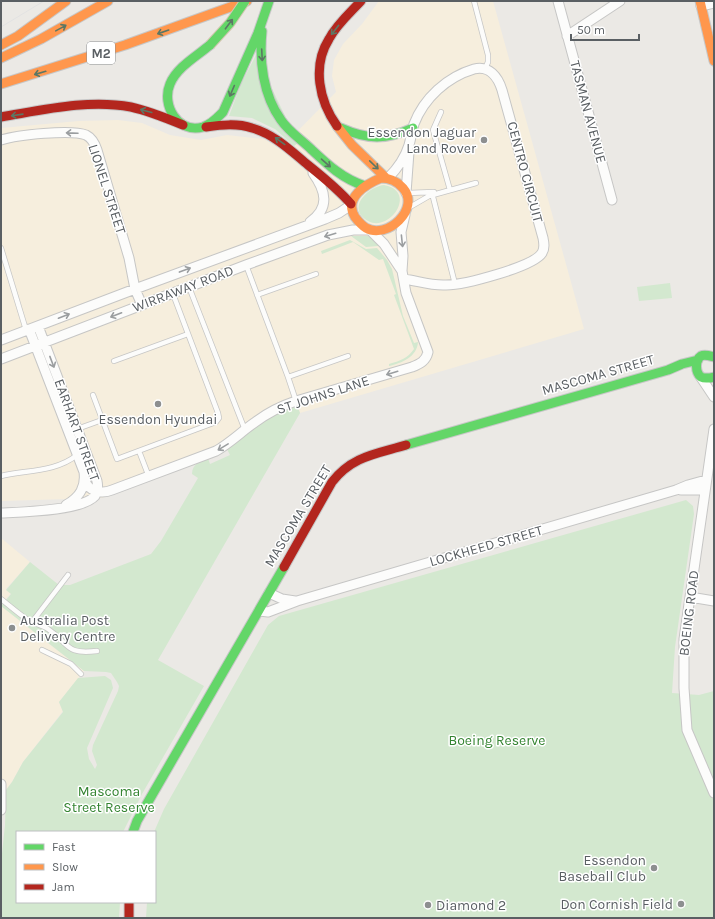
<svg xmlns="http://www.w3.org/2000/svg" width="715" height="919" font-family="Karla,sans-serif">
  <rect width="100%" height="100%" fill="#ebe9e5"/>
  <path fill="#f6eedd" d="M379,1H493L584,329L300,413L297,405L269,417L227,449L212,457L102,498L1,501V128L79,121L118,120L142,123L170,135L201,140L227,135L264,139L280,149L336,92L332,76L334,60L343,44L362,24Z
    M1,538L30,562L6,589L11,593L1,605Z
    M1,606L84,671L59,702L63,711L23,762L12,782L6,790L1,792Z"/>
  <path fill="#d3e8cf" d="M256,55L298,143L294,146L275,129L252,118L229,116L241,84Z
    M384,185C418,191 390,233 368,221C346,209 367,187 384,185Z
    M351,236H368L379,243L378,246L366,247Z
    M350,240L366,249L377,248L387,260L392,269L403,316L414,343L418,342C417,357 402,363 389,366V364C400,361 408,358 414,349L394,295L396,294L383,259L379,260L353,242L322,254L321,251Z
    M670,283L672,298L639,301L637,287Z
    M297,405L300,413L158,660L204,686L142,794L123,832H17V902H120L119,918H1V863L5,825L6,790L12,782L23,762L63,712L59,702L78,678L105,676L111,680L113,688L87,748L89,759L95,769L97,765L92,751L93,745L118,691L119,686L117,682L111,673L106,672L84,671L1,606L11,594L6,590L30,562L59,585H70L151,554L161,541L198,478L192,474C192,464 200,462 208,458L210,464L230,455L227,449L269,417Z
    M686,500L693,506L694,514L675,647L672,693L699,695L714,691V918H146L147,902H155V832H154L164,809L268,625L279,616Z"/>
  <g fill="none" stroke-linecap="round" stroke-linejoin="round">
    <g stroke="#c6c6c5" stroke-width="6">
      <path id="lane" d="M474,1L488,55V62L485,69
        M441,112L433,130L450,190
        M408,193L434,192
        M432,193L455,284
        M410,207L429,196L476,183
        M1,248L26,330
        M246,265L288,377L348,356
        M189,287L245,430
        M257,295L316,274
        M114,361L188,334
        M288,377L296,401
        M93,395L117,459L216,422L219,418L218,413L173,294
        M77,429L102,420
        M139,451L149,477
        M1,476C27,470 56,472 77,455
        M1,599C10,606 19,614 28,620C34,624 42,625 48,629C70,644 65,655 97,651
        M32,622L68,575
        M42,650L71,664L81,674"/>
    </g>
    <g stroke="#c6c6c5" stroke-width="11">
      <path id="street" d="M558,1L612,200
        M701,6L714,3
        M567,36L620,1
        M1,140C17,135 71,129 86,135C92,138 95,144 97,150L129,258L135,289L142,305
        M388,178C398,168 405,158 409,145C411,138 412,131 414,124C424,98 447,77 474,69C489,65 498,77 502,90L543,238C544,243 545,248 542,253C533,267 464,285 446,285C432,286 418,281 404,279
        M406,193L409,152
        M310,222C330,208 326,191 313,173
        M370,230L384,244L402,271
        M29,329L84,472C86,487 80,497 66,505
        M1,340L135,289L325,219L339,213L351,205
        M1,359L246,265L328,235L353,230H368
        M700,376L714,397
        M714,429L684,639V688L687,730L714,793
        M85,480C88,492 102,494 112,490L216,451C230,443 241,432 254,423C267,413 281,406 296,401L412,367C420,364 426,361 428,352L406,293L402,271L403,256L401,232L405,215
        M681,490H705
        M1,513C21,512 82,511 95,496C98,491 98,486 97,481L38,326
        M269,593L282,599L295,601
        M690,597L714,601
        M259,611L268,612L297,601L676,490L688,485L706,480
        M1,784V810"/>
    </g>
    <g stroke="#c7c7c7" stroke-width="11">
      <path id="fast" d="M262,31C259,61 263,95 281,120C289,132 302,140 312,150C328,165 343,179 365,186
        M210,45C197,56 177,67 170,84C161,105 178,134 203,127C212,124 217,118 223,112L258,33L269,1
        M341,128C368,140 386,140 413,128
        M714,357C710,356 705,354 701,356C695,360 695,372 701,377C705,379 710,378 714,377
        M406,445L668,370L682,364L698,360
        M133,832L137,821L284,567"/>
    </g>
    <g stroke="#c7c7c7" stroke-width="11">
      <path id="slow" d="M700,1L714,61
        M1,45L18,36L66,1
        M1,58L41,39L108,1
        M1,84L125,45L247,1
        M337,126L352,145L386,178
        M381,178C389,178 397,181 403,188C421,209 387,240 366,228C361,225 358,221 355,217C343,198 366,184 381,178Z"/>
    </g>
    <g stroke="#c7c7c7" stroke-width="11">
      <path id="jam" d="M1,117C43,110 88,99 131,107C149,111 166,118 183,125
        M337,126C319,101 312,66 329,39C337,24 350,13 361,1
        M206,127C221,125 237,123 252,128C274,134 291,151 308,165C323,177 338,189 351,204
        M284,567L332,482C352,456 376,454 406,445
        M129,902V918"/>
    </g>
    <use href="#lane" stroke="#fcfcfb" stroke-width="4.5"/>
    <use href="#street" stroke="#fcfcfb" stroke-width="9"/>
    <use href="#fast" stroke="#63d668" stroke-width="9"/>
    <use href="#slow" stroke="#ff974d" stroke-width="9"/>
    <use href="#jam" stroke="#b3261e" stroke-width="9"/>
    <path stroke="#e2e2e2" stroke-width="1" d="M1,27L44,1"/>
    <g stroke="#d4c7b2" stroke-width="11" stroke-linecap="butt">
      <path id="fast-bridge" d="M210,45L230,23L245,1"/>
    </g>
    <use href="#fast-bridge" stroke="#63d668" stroke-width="9"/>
  </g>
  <defs><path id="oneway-shaft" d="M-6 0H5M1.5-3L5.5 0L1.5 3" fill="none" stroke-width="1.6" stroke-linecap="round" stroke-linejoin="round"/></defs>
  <g stroke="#5c7764">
    <use href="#oneway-shaft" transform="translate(229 24) rotate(-53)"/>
    <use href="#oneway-shaft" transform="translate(61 28) rotate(-29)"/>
    <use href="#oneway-shaft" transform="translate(335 30) rotate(128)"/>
    <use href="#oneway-shaft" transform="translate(163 32) rotate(161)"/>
    <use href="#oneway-shaft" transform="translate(262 55) rotate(87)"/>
    <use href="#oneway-shaft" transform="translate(40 73) rotate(164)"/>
    <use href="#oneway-shaft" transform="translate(232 91) rotate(113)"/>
    <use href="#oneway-shaft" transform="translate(146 111) rotate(-165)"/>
    <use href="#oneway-shaft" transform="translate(17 115) rotate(172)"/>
    <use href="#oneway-shaft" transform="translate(280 141) rotate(-144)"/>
    <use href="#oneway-shaft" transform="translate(326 163) rotate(41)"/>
    <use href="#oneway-shaft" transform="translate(374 165) rotate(44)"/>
  </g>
  <g stroke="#9b9ea0">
    <use href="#oneway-shaft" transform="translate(72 133) rotate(-178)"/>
    <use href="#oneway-shaft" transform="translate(330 235) rotate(163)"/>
    <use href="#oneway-shaft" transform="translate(402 241) rotate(84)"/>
    <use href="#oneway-shaft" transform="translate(185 270) rotate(-20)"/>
    <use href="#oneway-shaft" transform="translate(116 315) rotate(159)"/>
    <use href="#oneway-shaft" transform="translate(64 316) rotate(-21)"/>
    <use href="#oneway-shaft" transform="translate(52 362) rotate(69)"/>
    <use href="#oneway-shaft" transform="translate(392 373) rotate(163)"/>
    <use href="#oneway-shaft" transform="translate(223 447) rotate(149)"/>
  </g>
  <g fill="#8d8f90" stroke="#fff" stroke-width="1.5">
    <circle cx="484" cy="140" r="4"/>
    <circle cx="158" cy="404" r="4"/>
    <circle cx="12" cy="628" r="4"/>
    <circle cx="654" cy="868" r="4"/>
    <circle cx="681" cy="904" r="4"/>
    <circle cx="428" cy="905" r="4"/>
  </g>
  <g text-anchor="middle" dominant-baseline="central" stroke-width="3" stroke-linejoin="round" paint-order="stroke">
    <rect fill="#fff" stroke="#8c8f92" stroke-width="1" x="87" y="42" width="28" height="22" rx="3"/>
    <g font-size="13" font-weight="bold" fill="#5a5f63">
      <text x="101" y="53">M2</text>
    </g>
    <g font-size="14" fill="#5a5f63" stroke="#fff">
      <text transform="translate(588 112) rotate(75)">TASMAN AVENUE</text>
      <text transform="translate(525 172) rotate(75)">CENTRO CIRCUIT</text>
      <text transform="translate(107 189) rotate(72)">LIONEL STREET</text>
      <text transform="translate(183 289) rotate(-21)">WIRRAWAY ROAD</text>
      <text transform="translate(598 375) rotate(-16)">MASCOMA STREET</text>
      <text transform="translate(323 395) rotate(-18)">ST JOHNS LANE</text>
      <text transform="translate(77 430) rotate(70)">EARHART STREET</text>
      <text transform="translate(298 516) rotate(-59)">MASCOMA STREET</text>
      <text transform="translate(486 546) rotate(-16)">LOCKHEED STREET</text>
      <text transform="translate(689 613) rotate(-83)">BOEING ROAD</text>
    </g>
    <g font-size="14" fill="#5a5f63" stroke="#fff" text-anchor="end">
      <text x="476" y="132">Essendon Jaguar<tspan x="476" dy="16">Land Rover</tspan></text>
      <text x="158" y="419" text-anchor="middle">Essendon Hyundai</text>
      <text x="20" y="620" text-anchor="start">Australia Post<tspan x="20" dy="16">Delivery Centre</tspan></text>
      <text x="646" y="860">Essendon<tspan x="646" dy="16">Baseball Club</tspan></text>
      <text x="673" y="904">Don Cornish Field</text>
      <text x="436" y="905" text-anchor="start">Diamond 2</text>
    </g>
    <g font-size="14" fill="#348431" stroke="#fff">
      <text x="497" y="740">Boeing Reserve</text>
      <text x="109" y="791">Mascoma<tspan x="109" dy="16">Street Reserve</tspan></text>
    </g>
  </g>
  <rect width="715" height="919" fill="none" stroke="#5a5f63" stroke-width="4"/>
  <rect x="16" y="831" width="140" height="72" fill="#ffffff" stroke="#bdbfc1"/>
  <rect x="24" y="844" width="20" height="6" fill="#63d668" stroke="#bdbfc1"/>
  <text x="52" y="851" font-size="12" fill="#5a5f63">Fast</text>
  <rect x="24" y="864" width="20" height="6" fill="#ff974d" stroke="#bdbfc1"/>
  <text x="52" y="871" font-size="12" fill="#5a5f63">Slow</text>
  <rect x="24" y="884" width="20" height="6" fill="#b3261e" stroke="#bdbfc1"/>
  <text x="52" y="891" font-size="12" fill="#5a5f63">Jam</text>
  <path d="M571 34v6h68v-6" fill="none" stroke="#5a5f63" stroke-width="2"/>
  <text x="577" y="34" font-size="12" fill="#5a5f63" stroke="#ffffff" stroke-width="3" paint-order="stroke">50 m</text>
</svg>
